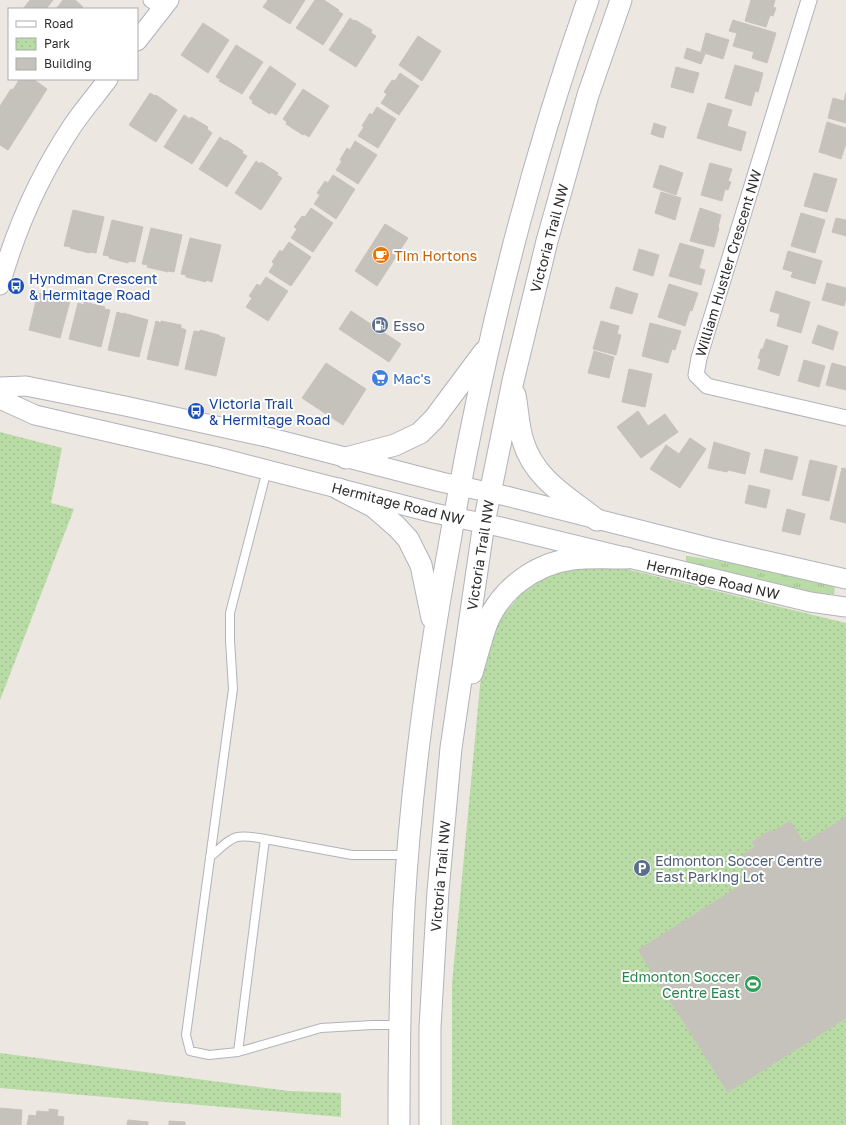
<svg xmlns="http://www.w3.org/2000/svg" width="846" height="1125" font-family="'Golos Text',sans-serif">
  <defs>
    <pattern id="grass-tufts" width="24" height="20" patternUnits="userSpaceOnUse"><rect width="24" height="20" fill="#b9dba5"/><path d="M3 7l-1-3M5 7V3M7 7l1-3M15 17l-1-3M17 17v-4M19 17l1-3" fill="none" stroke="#9fbc8e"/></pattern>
    <pattern id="park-dots" width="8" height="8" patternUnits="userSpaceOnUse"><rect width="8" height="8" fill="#b9dba5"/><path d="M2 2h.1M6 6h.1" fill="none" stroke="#9fbc8e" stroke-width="1.8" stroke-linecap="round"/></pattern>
  </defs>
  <rect width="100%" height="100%" fill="#ece7e1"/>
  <path fill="url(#grass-tufts)" d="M686,556L735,563L835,586L834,594H820L686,562Z"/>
  <path fill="url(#park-dots)" d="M0,432L62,448L51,503L74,509L0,700Z
    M595,567L626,569L846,623V1125H452V984L480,686L485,651L503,615L522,593L551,574L574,568Z
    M0,1053L289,1091L341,1093V1117L0,1088Z"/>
  <path fill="#c5c2bc" stroke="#c8c2ba" d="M30,0H53L46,9H23Z
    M63,0H75L83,7L81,9H56Z
    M268,0H305L290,24L263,7Z
    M315,0H324L339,10L338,11L343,14L323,45L296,28Z
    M751,0H775L773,7L776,8L773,16L770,15L766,27L745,21Z
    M350,18L354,21L355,20L372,30L371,33L376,36L356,67L329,50Z
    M733,20L776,33L767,63L752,58L754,52L733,46L737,33L729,31Z
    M203,23L229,40L208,73L181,55Z
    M706,33L729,40L723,59L701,52Z
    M418,36L441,51L422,81L399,65Z
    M236,45L263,62L242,94L219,81L221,80L216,77Z
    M687,48L705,54L701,64L684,58Z
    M735,65L763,73L758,92L755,91L751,106L725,98Z
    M270,66L296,84L276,115L271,112L270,114L252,103L253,101L249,98Z
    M676,67L699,73L693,93L671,87Z
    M400,73L419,86L399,115L381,103L387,94L384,92L392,80L395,81Z
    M18,79H33L47,89L8,150L0,145V106L11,89L13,90L19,80Z
    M303,89L329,106L309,137L304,134L303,135L286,124L287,122L283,119Z
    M150,93L155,96L156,95L177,110L156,142L129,125Z
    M846,93V123L828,118L833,98L844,101Z
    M708,103L732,110L727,126L746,132L741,151L697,138Z
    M377,107L396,119L378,148L358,136L364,127L362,126L370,113L372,115Z
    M184,115L190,119L191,117L208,127L207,129L212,133L192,164L164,147Z
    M827,122L846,128V143L841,159L819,152Z
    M654,123L666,127L663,138L651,134Z
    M220,137L225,141L226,140L243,151L242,153L247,156L227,187L199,169Z
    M355,141L377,155L358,184L336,170L342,161L340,160L347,148L350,150Z
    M256,161L260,164L261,162L278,173L277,175L282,178L261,210L235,193Z
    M710,163L732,169L728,181L731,182L728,190L725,189L722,201L701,195Z
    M660,165L683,173L676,195L653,187Z
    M814,173L837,179L827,212L804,206Z
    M333,175L355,189L336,219L314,204L320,195L317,193L325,181L328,183Z
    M661,192L681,198L675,220L655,213Z
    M311,208L333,223L313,252L291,238L297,229L294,227L302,216L305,217Z
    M700,208L721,215L718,227L719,228L714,247L690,241Z
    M73,210L104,217L96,253L90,252L89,253L70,248L71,247L64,246Z
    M801,213L825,220L815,253L791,246Z
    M836,218L846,220V236L832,232Z
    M112,220L143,227L135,262L129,261L128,263L109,258V256L103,255Z
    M385,224L408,238L377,286L355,271Z
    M151,228L182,235L174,272L168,271V272L147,267L148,265L142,264Z
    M190,238L221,245L212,282L206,280V282L186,277V275L181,274Z
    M289,242L311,257L291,286L269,272L274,264L272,262L280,250L282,252Z
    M680,243L704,250L699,268L705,270L701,285L669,276Z
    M639,249L659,255L653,276L633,270Z
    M788,251L822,261L815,284L791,277L793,272L783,269Z
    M266,277L288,291L268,321L246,307L252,298L249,296L257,284L260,286Z
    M827,283L846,288V298L844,306L822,300Z
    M669,284L698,293L692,311L690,310L685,326L658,317Z
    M616,287L638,294L632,314L610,308Z
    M776,291L810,302L801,333L777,326L780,314L770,311Z
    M38,293L45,295V294L70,301L60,338L29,330Z
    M84,302L105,307L104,309L110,310L101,347L69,339L78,303L84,305Z
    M351,311L401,344L389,362L339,329Z
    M117,312L123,314V313L148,320L139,357L108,350Z
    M156,321L161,323V321L181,325V328L186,330L178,366L147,359Z
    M601,321L619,326L617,334L621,335L616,355L593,349Z
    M650,323L681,331L675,350L672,349L668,363L642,356Z
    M818,325L838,332L833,350L812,343Z
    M200,330L219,335V336L225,338L216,376L185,369L194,331L200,332Z
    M766,339L788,346L779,376L758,369L761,359L758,358L761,349H763Z
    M594,351L614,357L609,378L588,373Z
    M804,360L825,366L819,387L798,381Z
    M326,363L366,389L343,425L302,398Z
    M832,363L846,367V390L826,385Z
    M629,369L652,374L645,407L622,402Z
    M638,411L648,426L665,414L678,432L641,458L617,427Z
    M690,438L706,449L680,488L650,469L666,445L679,454Z
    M714,442L750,453L745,474L728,470L727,472L708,468Z
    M765,449L798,457L792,480L760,472Z
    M810,460L837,466L829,501L802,495Z
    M842,468L846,469V523L830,519Z
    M749,485L770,490L766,508L745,503Z
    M787,509L805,514L800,535L782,531Z
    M846,817V1018L728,1092L638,950L751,879L738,858L755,847L752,842L771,830L773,832L790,821L804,843Z
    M0,1108L22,1110L21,1125H0Z
    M49,1109L58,1110L57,1116L64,1117L63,1125H27L29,1115L36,1116L37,1111L49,1112Z
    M128,1120L148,1122V1125H127Z
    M169,1121L185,1122V1125H169Z"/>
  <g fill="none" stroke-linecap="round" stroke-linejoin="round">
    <g stroke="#b1b3bb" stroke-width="10">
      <path id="service" d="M267,470L230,613V640L233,689L186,1035L190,1051L209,1055L238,1052L321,1028L372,1025H399
        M210,857C234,836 233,833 265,839
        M238,1052L265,839L352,855H406"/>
    </g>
    <g stroke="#b1b3bb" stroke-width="17">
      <path id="minor" d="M151,0L163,8
        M809,0L699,358L696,375L707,386L846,418"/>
    </g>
    <g stroke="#b1b3bb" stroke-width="21">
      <path id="tertiary" d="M137,41L169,0
        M0,285C16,228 41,173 73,125C84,109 97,94 108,79
        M0,387L26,386L125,406L271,438L441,482L506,496L711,548L846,579
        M0,399L35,415L213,456L434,513L501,527L810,602L846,607"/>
    </g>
    <g stroke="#b1b3bb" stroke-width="23">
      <path id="secondary" d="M515,395C518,410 518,426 523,441C534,479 568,497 597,520
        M346,458L395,445L420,433L434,419L484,352
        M339,489L374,507L397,527L408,539L421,565L432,618
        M472,673C477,656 481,639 487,623C501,589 535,564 572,559C590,557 609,558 627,558
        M399,1125C399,1052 400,979 404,906C411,784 428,662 450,541C482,357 526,176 588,0
        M430,1125V1027L438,891L451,748L484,523L513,381L547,241L588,95L621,0"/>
    </g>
    <use href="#service" stroke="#fff" stroke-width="8"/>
    <use href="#minor" stroke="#fff" stroke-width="15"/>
    <use href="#tertiary" stroke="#fff" stroke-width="19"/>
    <use href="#secondary" stroke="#fff" stroke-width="21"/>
  </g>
  <defs>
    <g id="cafe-disc" transform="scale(0.9)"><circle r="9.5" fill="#e8710a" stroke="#fff"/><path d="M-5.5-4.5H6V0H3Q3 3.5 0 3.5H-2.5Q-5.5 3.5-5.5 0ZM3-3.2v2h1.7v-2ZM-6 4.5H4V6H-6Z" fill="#fff"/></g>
    <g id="bus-disc" transform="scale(0.9)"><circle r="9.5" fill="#1a4fb4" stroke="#fff"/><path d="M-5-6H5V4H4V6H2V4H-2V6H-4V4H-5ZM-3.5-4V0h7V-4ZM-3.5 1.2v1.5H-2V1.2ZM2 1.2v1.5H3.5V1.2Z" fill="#fff"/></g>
    <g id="fuel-disc" transform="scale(0.9)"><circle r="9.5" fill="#5c6f8a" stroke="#fff"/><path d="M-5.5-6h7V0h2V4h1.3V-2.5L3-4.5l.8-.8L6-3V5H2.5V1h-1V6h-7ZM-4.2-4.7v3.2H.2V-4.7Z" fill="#fff"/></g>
    <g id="supermarket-disc" transform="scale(0.9)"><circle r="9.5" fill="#3f7fe0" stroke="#fff"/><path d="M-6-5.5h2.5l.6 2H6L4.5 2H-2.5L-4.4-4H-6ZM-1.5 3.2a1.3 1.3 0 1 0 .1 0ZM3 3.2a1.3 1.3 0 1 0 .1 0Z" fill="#fff"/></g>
    <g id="parking-disc" transform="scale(0.9)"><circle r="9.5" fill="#5c6f8a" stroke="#fff"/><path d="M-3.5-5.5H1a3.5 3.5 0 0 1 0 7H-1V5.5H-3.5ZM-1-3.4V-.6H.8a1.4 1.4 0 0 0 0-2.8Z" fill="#fff"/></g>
    <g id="stadium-disc" transform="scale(0.9)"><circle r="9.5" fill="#2e9e5b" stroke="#fff"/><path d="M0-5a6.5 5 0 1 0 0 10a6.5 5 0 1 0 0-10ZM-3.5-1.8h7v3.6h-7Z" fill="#fff"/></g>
  </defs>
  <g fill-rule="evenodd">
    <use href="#cafe-disc" x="381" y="255"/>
    <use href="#bus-disc" x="16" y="286"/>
    <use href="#fuel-disc" x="380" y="325"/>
    <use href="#supermarket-disc" x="380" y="378"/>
    <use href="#bus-disc" x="196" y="411"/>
    <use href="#parking-disc" x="642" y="868"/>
    <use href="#stadium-disc" x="753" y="984"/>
  </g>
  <g text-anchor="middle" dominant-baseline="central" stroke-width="4" stroke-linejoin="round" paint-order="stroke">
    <g font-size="14" fill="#2d2d2d" stroke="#fff">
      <text transform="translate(549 238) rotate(-75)">Victoria Trail NW</text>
      <text transform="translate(728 263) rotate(-73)">William Hustler Crescent NW</text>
      <text transform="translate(398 503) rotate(14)">Hermitage Road NW</text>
      <text transform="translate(480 555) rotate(-81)">Victoria Trail NW</text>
      <text transform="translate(713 579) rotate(13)">Hermitage Road NW</text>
      <text transform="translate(440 876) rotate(-85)">Victoria Trail NW</text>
    </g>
    <g font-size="14" fill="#c56008" stroke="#fff" text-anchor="start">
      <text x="394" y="255">Tim Hortons</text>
    </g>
    <g font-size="14" fill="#164399" stroke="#fff" text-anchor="start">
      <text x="29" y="278">Hyndman Crescent<tspan x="29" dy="16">&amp; Hermitage Road</tspan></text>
      <text x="209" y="403">Victoria Trail<tspan x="209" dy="16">&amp; Hermitage Road</tspan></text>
    </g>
    <g font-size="14" fill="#4e5e75" stroke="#fff" text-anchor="start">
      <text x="393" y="325">Esso</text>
      <text x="655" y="860">Edmonton Soccer Centre<tspan x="655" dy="16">East Parking Lot</tspan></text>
    </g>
    <g font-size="14" fill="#366cbe" stroke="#fff" text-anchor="start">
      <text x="393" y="378">Mac's</text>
    </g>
    <g font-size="14" fill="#27864d" stroke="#fff" text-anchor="end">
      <text x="740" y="976">Edmonton Soccer<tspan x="740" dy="16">Centre East</tspan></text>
    </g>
  </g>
  <rect x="8" y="8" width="130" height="72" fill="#ffffff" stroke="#ababab"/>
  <rect x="16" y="21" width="20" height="6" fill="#ffffff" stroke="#ababab"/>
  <text x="44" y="28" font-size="12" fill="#2d2d2d">Road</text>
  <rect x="16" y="38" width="20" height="12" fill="url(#park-dots)" stroke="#ababab"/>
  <text x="44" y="48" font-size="12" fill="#2d2d2d">Park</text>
  <rect x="16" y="58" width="20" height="12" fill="#c5c2bc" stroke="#ababab"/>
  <text x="44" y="68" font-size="12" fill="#2d2d2d">Building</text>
</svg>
